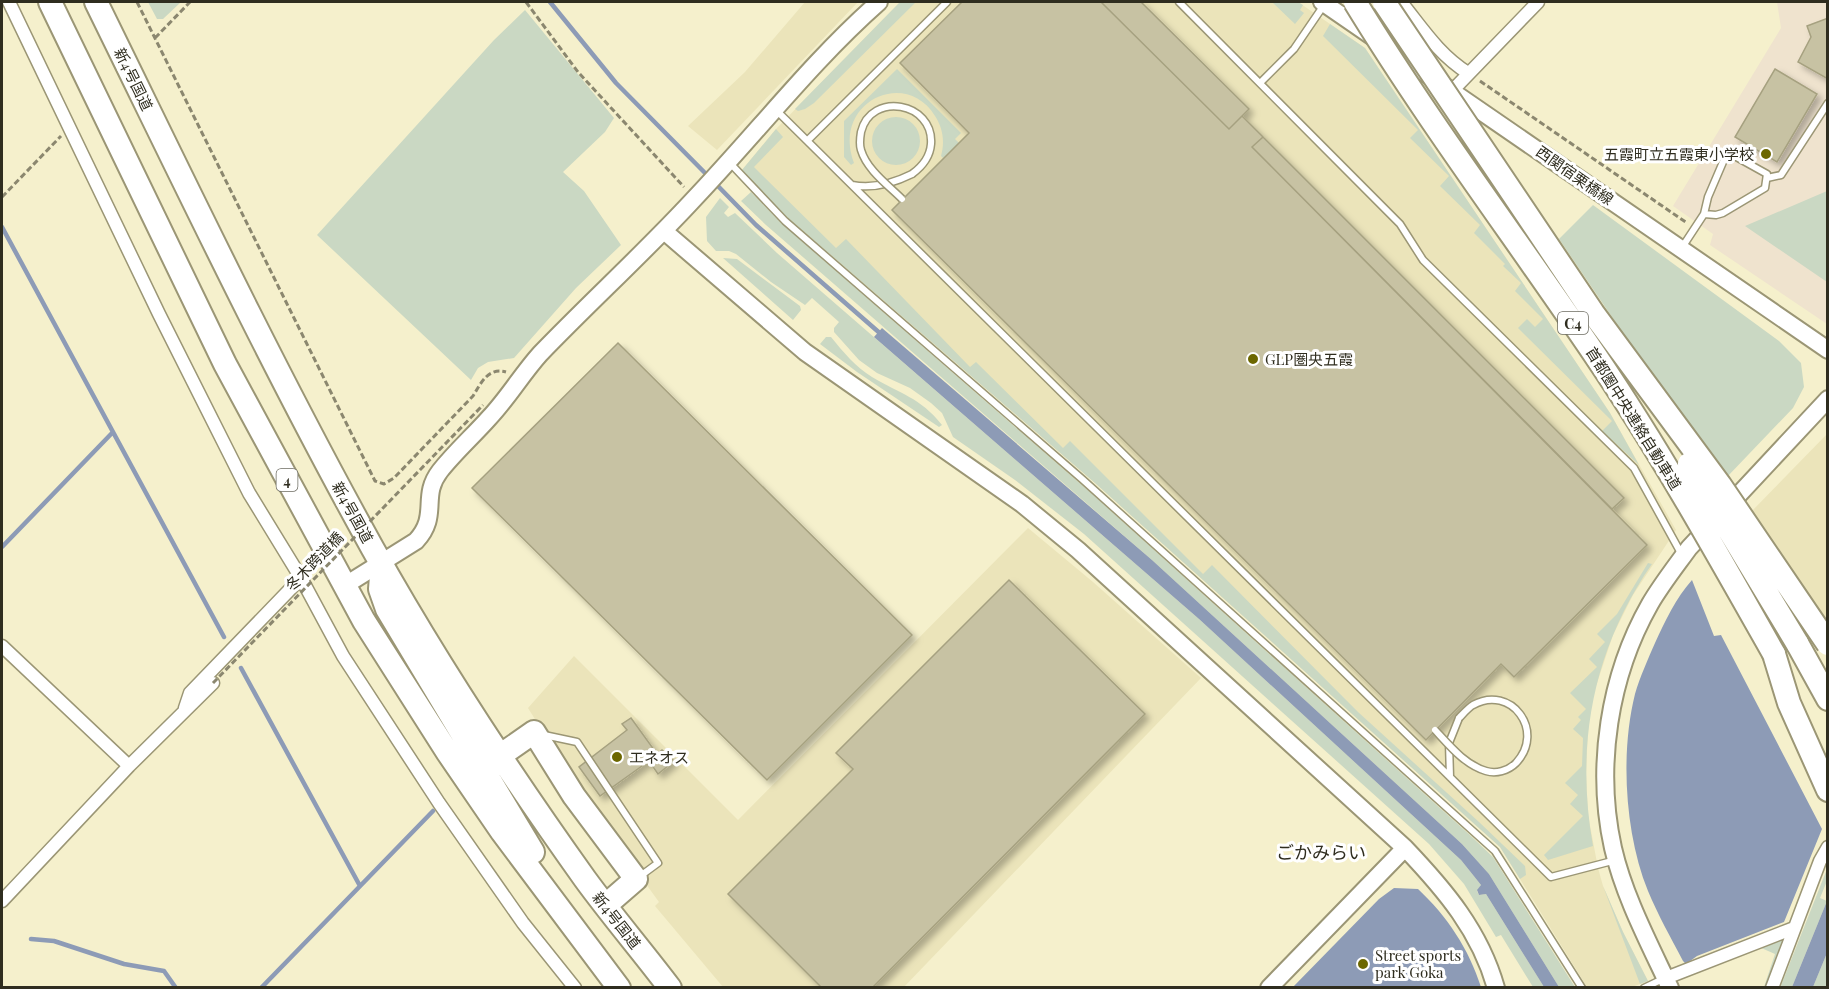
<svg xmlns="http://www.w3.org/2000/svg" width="1829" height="989" font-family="'Playfair Display','Noto Sans JP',serif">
  <defs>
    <filter id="shadow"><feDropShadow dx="4.5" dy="4.5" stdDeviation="3" flood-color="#0004"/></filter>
  </defs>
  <rect width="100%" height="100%" fill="#f5f0cc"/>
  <path fill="#ebe4ba" d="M805,2H858L717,150L688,126L745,72Z
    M900,2H1298L1365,48L1610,413L1676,530L1633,595L1613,635L1593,695L1588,728L1586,775L1588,815L1598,868L1603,886L1623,932L1648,981L1632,987H1587L1500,847L1095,483L787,217L742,170L776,129Z
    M1827,434V629L1752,511Z
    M1028,528L1093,582L1201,678L903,988L723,987L655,906L659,902L590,807L528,708L574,656L738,820Z"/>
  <path fill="#efe3ce" d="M1777,2H1827V324L1710,245L1713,234L1673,206L1781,28Z"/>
  <path fill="#cad8c3" d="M148,2H181L163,19H157Z
    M900,2H916L814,103L805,109L798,111L795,109Z
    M1272,2H1298L1303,5L1300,10L1304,13L1295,24Z
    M525,10L614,118L605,132L563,172L584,191L621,245L576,288L514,358L488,362L478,368L471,380L317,235L494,40Z
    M1330,24L1365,48L1610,413L1639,465L1602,431L1612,421L1518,328L1527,319L1535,327L1543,319L1515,291L1521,283L1503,266L1505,264L1474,233L1480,225L1440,186L1449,176L1410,138L1418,130L1323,36Z
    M897,69L961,133L955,139L959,143L943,158L941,156C945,142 943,128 935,116C905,67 831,103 854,163L851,165L844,157V121Z
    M872 141a24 24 0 1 1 48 0a24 24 0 1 1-48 0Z
    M776,129L783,137L754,167L836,248L846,239L970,367L976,362L1063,448L1070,441L1203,574L1212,565L1358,712L1479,822L1525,866L1526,875L1520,879L1500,847L1095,483L787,217L742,170Z
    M1827,191V282L1745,226Z
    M751,192L782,224L1091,493L1471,836L1493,857L1575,987H1559L1489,874L1462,844L1152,560L766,225L741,201Z
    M720,198L729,207L724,213L728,217L735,213L777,253L1199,619L1461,860L1481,885L1477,891L1479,895L1486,894L1544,987H1533L1501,935L1496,937L1464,884L1429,844L1084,534L1015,480L953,437L942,413L931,403L910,388L877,373L859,360L834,332V328L839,322L812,298L805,305L771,282L736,254L729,251H716L707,241L706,217Z
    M1593,205L1779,341L1801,363L1804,387L1793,408L1727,477L1633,348L1559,239Z
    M723,258L737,259L800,306L801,310L793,320Z
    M826,337H831C843,352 856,367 872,377C900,394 920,397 942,425L939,427L857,372L820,344Z
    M1648,563L1652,564C1593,649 1575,745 1593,846L1548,860L1544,855L1583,816L1570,804L1578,795L1565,783L1582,766L1583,738L1573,729L1581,720L1578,717L1586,709L1570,693L1597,667L1589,659L1605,642L1597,634L1617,614Z
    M1827,869V881L1820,898L1827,901L1792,987L1780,988Z
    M1603,886L1623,932L1648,981L1640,984Z
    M1779,940L1784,941L1768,987H1764L1775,954L1759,947Z
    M1827,953V987H1813Z"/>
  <path fill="#8d9bb6" d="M882,328L1152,560L1462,844L1489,874L1559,987H1544L1486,894L1479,895L1477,890L1481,885L1461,860L1199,619L874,337Z
    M1692,580L1714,636L1721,635L1822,829L1784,922L1697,956L1686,964L1683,961C1671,938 1658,915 1648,891C1625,834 1620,754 1635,694C1640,677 1648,659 1655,643C1665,621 1676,598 1692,580Z
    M1394,888L1418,889C1447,916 1469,949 1481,987H1293L1379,899Z
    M1827,901V953L1813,987H1792Z"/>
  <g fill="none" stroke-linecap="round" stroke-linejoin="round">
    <path stroke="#8d9bb6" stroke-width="4.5" d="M550,2L616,83L709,177
      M715,183L756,225L882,335
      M2,227L224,637
      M2,547L113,432
      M241,668L360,886
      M31,939L54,941L124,964L164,971L176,988
      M261,988L433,811"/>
  </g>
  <path fill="#c7c2a3" stroke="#a6a180" stroke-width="1.5" filter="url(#shadow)" d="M962,2H1101L1229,129L1242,116L1263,137L1252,147L1647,545L1514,677L1501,664L1426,740L892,210L969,133L900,63Z
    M1101,2H1141L1249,109L1229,129Z
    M1828,18V79L1798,62L1811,37L1807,26Z
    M1775,69L1817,94L1777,162L1735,137Z
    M1263,137L1624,498L1612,509L1252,147Z
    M618,343L912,635L767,780L472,488Z
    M1009,580L1145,714L872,988H822L728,894L853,769L836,753Z
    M631,718L657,754L662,750L674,761L658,774L649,761L600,796L579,767L627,730L622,724Z"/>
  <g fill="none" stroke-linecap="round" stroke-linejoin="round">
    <g stroke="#9b9675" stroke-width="9">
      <path id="lane" d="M1179,2L1400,224L1423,260L1634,468L1682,555
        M1260,83L1294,49L1324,5
        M777,111L1551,877L1616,860
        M808,140L947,2
        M729,162L785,221L1082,479L1495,851L1582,988
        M1767,178L1781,175L1828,103
        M852,185C873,189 894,183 912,174
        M1681,249L1704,214L1708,197L1726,155L1731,154L1767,174L1765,188L1723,213L1716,215L1704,214
        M544,735L577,742L658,863L639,877
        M1450,777L1449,743L1459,718
        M1644,988L1665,978"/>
    </g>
    <g stroke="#9b9675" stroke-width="15">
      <path id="street" d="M9,2L159,314L249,493L301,578L343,656L439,803L523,923L575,988
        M1401,2C1422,28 1439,55 1468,73
        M1452,91L1538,2
        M2,646L129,766
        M185,708L190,693L301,578
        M2,901L129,766L213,683
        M1666,978L1794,928
        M1772,988L1820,861L1828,847"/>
    </g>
    <g stroke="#9b9675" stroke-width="20">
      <path id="secondary" d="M1322,2L1828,350
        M664,231L805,352L1022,504L1078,550L1405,848C1445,890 1480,931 1496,988
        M344,586L416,541C440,515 420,497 440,471C455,452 473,436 489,418C508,398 522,374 540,354C590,302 644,253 693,200C756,134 811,62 879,2
        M1269,988L1405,848
        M1670,988C1649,943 1624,896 1613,848C1595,767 1609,676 1650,604C1661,585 1676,566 1689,548L1828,399"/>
    </g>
    <g stroke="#9b9675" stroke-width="26">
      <path id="highway" d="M50,2L225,364L364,621L448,753L502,832L619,988
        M96,2C181,175 264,350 357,520C424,644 503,764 585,879C612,916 642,951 670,988
        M382,564L380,589L387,609L533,852
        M1797,643L1828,699
        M1774,654L1789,703L1828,790
        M501,755L534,732L574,796L636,879L606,905"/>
    </g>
    <path stroke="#8b876f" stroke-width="3" stroke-dasharray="6 3" stroke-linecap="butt" d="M137,2L375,481L384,484L394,478L473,396C481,383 488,367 506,372
      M526,2L578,72L684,187
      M155,38L190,2
      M1480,81L1687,223
      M2,197L61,136"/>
    <use href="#lane" stroke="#fff" stroke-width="6"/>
    <use href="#street" stroke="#fff" stroke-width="12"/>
    <use href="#secondary" stroke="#fff" stroke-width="16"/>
    <use href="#highway" stroke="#fff" stroke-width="22"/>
    <g stroke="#9b9675" stroke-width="9" stroke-linecap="butt">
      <path id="lane-bridge" d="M902,199C888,185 867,170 861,150C859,144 860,138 861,132C871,91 934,102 931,144C930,157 923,166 912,174
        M1435,730C1449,745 1465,765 1486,771C1496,774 1508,771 1516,763C1546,731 1511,684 1473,705C1468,708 1463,714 1459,718"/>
    </g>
    <g stroke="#9b9675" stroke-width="26" stroke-linecap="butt">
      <path id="highway-bridge" d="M1355,2C1429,123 1515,237 1595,355C1660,451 1717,553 1774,654
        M1384,2L1593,313L1720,485L1828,644
        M1689,464L1797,643"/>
    </g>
    <path stroke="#8b876f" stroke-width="3" stroke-dasharray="6 3" stroke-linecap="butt" d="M213,683L483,405"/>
    <use href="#lane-bridge" stroke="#fff" stroke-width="6"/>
    <use href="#highway-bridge" stroke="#fff" stroke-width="22"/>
  </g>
  <g fill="#6c6700" stroke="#fff" stroke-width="2">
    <circle cx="1766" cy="154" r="6"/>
    <circle cx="1253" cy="359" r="6"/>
    <circle cx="617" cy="757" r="6"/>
    <circle cx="1363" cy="964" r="6"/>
  </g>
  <g text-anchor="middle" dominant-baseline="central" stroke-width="6" stroke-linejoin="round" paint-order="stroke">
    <g fill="#fff" stroke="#6d6c62" stroke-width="1.5">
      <rect x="1558" y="312" width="30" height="22" rx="4.5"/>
      <rect x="276.5" y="469" width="21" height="22" rx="4.5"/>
    </g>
    <g font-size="14" font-weight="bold" fill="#2f2d1f">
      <text x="1573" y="323">C4</text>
      <text x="287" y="480">4</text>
    </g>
    <g font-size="15" fill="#2f2d1f" stroke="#fff">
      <text transform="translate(134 79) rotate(64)">新4号国道</text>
      <text transform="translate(1575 175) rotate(35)">西関宿栗橋線</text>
      <text transform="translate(1634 418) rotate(58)">首都圏中央連絡自動車道</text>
      <text transform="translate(353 512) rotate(61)">新4号国道</text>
      <text transform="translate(314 561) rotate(-46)">冬木跨道橋</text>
      <text transform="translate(617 920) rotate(52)">新4号国道</text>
    </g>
    <g font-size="15" fill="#2f2d1f" stroke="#fff" text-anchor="start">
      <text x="1754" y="154" text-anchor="end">五霞町立五霞東小学校</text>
      <text x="1265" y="359">GLP圏央五霞</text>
      <text x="629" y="757">エネオス</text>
      <text x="1375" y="955">Street sports<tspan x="1375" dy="17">park Goka</tspan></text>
    </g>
    <g font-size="18" fill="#2f2d1f" stroke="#fff">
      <text x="1321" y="852">ごかみらい</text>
    </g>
  </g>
  <rect width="1829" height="989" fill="none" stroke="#2f2d1f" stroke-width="6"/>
</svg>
